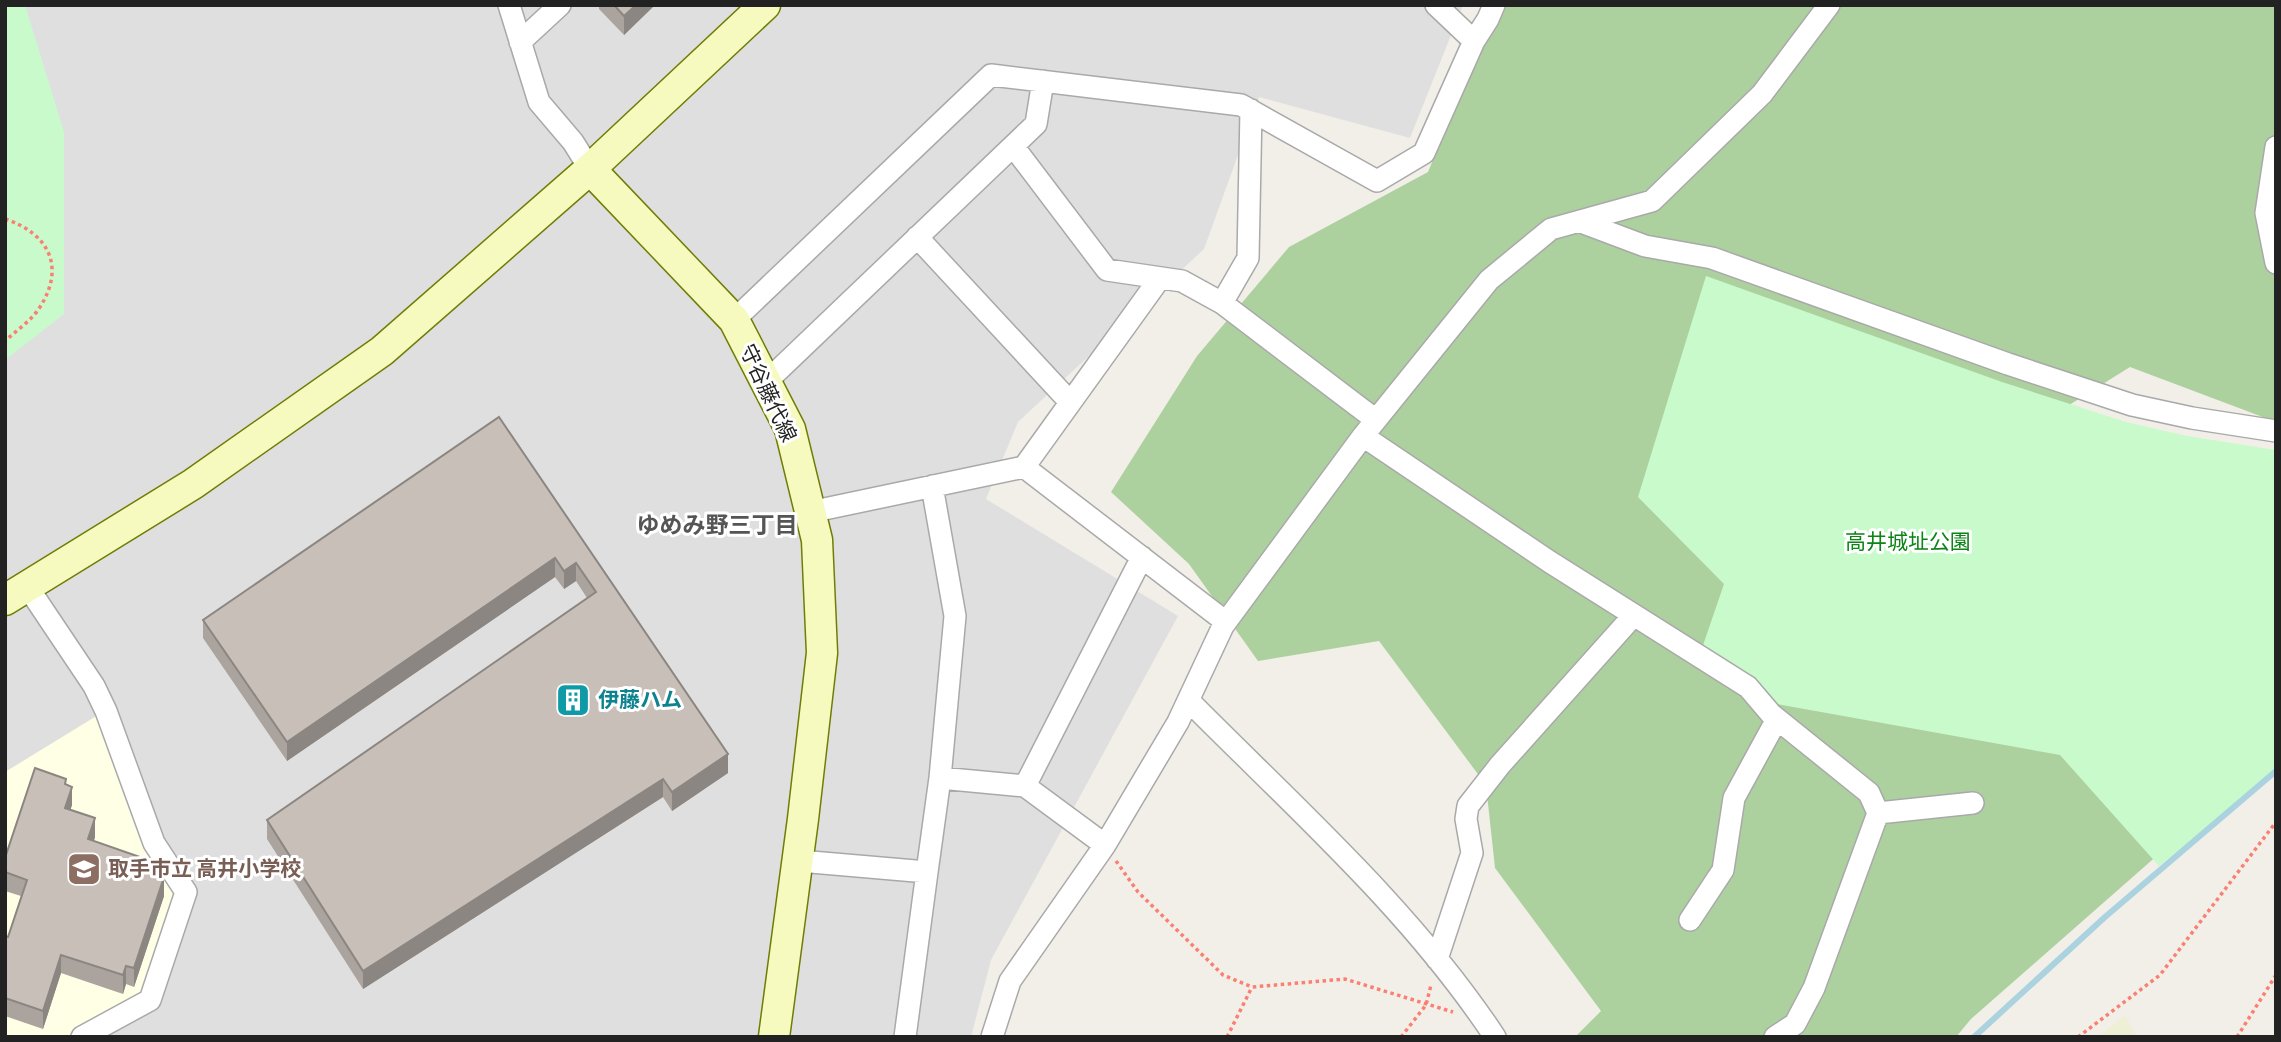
<svg xmlns="http://www.w3.org/2000/svg" width="2281" height="1042" font-family="'Source Sans 3','Noto Sans JP',sans-serif">
  <rect width="100%" height="100%" fill="#f2efe9"/>
  <path fill="#e0dfdf" d="M5,5H1463L1410,138L1259,97L1204,249L1018,422L986,499L1178,616L991,960L971,1037H5Z"/>
  <path fill="#ffffe5" d="M103,712L180,891L145,993L73,1037H5V772Z"/>
  <path fill="#eef0d5" d="M2125,1015L2137,1037H2098Z"/>
  <path fill="#add19e" d="M1503,5H2276V422L2130,367L2018,437L2242,781L1971,1019L1956,1037H1575L1601,1011L1495,868L1486,785L1379,641L1258,661L1189,564L1111,492L1197,356L1289,247L1428,172L1493,14Z"/>
  <path fill="#c8facc" d="M5,5H25L64,132V314L5,360Z
    M1706,276L2002,382L2126,422L2187,436L2276,450V772L2159,866L2060,755L1766,702L1699,657L1724,584L1638,497Z"/>
  <g fill="none" stroke-linecap="round" stroke-linejoin="round">
    <path stroke="#aad3df" stroke-width="6" d="M1974,1037L2105,917L2276,771"/>
    <g stroke="#a9a9a9" stroke-width="24">
      <path id="street" d="M509,5L539,102L573,142L590,169
        M1436,5L1474,41
        M520,42L560,5
        M1013,146L1107,270L1182,281L1222,303L1376,420
        M2276,147L2266,213L2276,263
        M1581,222L1645,246L1712,258L2008,364L2132,405L2192,418L2276,431
        M917,237L1070,402
        M1222,303L1248,258L1251,110
        M734,320L991,75L1241,105L1377,181L1424,153L1474,41L1488,19L1494,5
        M766,382L1036,124L1043,81
        M1363,436L1550,562L1748,687L1771,714L1869,793L1878,813L1814,988L1795,1024L1775,1037
        M1024,467L1226,622
        M932,486L955,616L940,778
        M810,512L1024,467L1160,278
        M27,586L94,686L106,711L154,843L186,892L150,1000L82,1037
        M1189,701C1295,808 1411,910 1495,1037
        M1025,786L1142,557
        M1878,813L1973,803
        M798,858L811,862L927,872L940,778L1025,786L1105,845
        M1690,920L1723,870L1734,798L1777,719
        M1437,959L1472,853L1466,819L1468,806L1500,765L1634,615
        M905,1037L927,872
        M992,1037L1010,981L1105,845L1178,722L1223,626L1363,436L1489,280L1551,229L1652,201L1762,94L1829,5"/>
    </g>
    <g stroke="#707d05" stroke-width="33">
      <path id="secondary" d="M590,169L734,320L790,429L817,540L822,653L803,819L774,1037
        M5,600L193,484L382,351L590,169L765,5"/>
    </g>
    <path stroke="#fa8072" stroke-width="3.5" stroke-dasharray="3.5 3.5" stroke-linecap="butt" d="M5,219C48,233 66,266 40,307C32,320 17,330 5,341
      M1116,861L1138,892L1223,975L1252,987L1345,979L1453,1012
      M1227,1037L1252,987
      M1401,1037L1426,1005L1431,985
      M2078,1037L2160,975L2276,822
      M2237,1037L2276,975"/>
    <use href="#street" stroke="#fff" stroke-width="21"/>
    <use href="#secondary" stroke="#f7fabf" stroke-width="30"/>
  </g>
  <path fill="#aba49e" d="M599,5H655L624,35L599,9Z
    M499,417L728,773L672,811L663,797L363,989L267,839V820L587,598L576,581L564,589L555,577L287,761L203,638V620Z
    M66,785L72,805L70,810L95,837L94,841L154,874L164,896L134,987L126,984L123,994L61,973L43,1029L5,1016V936L8,937L21,896L5,891V858Z"/>
  <path fill="#8b8681" d="M636,5H655L624,35V16Z
    M555,558V577L287,761V742Z
    M576,563V581L564,589V571Z
    M728,754V773L672,811V792Z
    M663,779V797L363,989V971Z
    M72,787V805L65,827V808Z
    M95,818V837L88,858V839Z
    M164,877V896L134,987V968Z
    M61,955V973L43,1029V1011Z
    M126,966V984L123,994V975Z"/>
  <path fill="#c7bfb8" stroke="#8b8681" stroke-width="2" d="M614,5H636L624,16Z
    M499,417L728,754L672,792L663,779L363,971L267,820L596,592L576,563L564,571L555,558L287,742L203,620Z
    M35,768L66,779L65,784L72,787L65,808L95,818L88,839L154,862L151,873L164,877L134,968L126,966L123,975L61,955L43,1011L5,998V936L8,937L27,880L5,872V858Z"/>
  <defs>
    <g id="building-square" transform="scale(1.75)"><rect x="-9" y="-9" width="18" height="18" rx="4" fill="#0f9aa8" stroke="#fff"/><path d="M-4-6H4V6H1V3H-1V6H-4ZM-2.5-4.3h1.7v1.8h-1.7ZM.8-4.3h1.7v1.8H.8ZM-2.5-1h1.7V.8h-1.7ZM.8-1h1.7V.8H.8Z" fill="#fff"/></g>
    <g id="school-square" transform="scale(1.75)"><rect x="-9" y="-9" width="18" height="18" rx="4" fill="#8d6e63" stroke="#fff"/><path d="M0-5L7-2L0 1L-7-2ZM-4 1L0 2.5L4 1V4Q0 6-4 4Z" fill="#fff"/></g>
  </defs>
  <g fill-rule="evenodd">
    <use href="#building-square" x="573" y="700"/>
    <use href="#school-square" x="84" y="869"/>
  </g>
  <g text-anchor="middle" dominant-baseline="central" stroke-width="6" stroke-linejoin="round" paint-order="stroke">
    <g font-size="21" fill="#222" stroke="#fff">
      <text transform="translate(768 393) rotate(65)">守谷藤代線</text>
    </g>
    <g font-size="21" fill="#0c8416" stroke="#fff">
      <text x="1908" y="542">高井城址公園</text>
    </g>
    <g font-size="21" font-weight="bold" fill="#0d838f" stroke="#fff" text-anchor="start">
      <text x="598" y="700">伊藤ハム</text>
    </g>
    <g font-size="21" font-weight="bold" fill="#785e54" stroke="#fff" text-anchor="start">
      <text x="108" y="869">取手市立 高井小学校</text>
    </g>
    <g font-size="23" font-weight="bold" fill="#555" stroke="#fff">
      <text x="717" y="525">ゆめみ野三丁目</text>
    </g>
  </g>
  <rect width="2281" height="1042" fill="none" stroke="#222222" stroke-width="14"/>
</svg>
